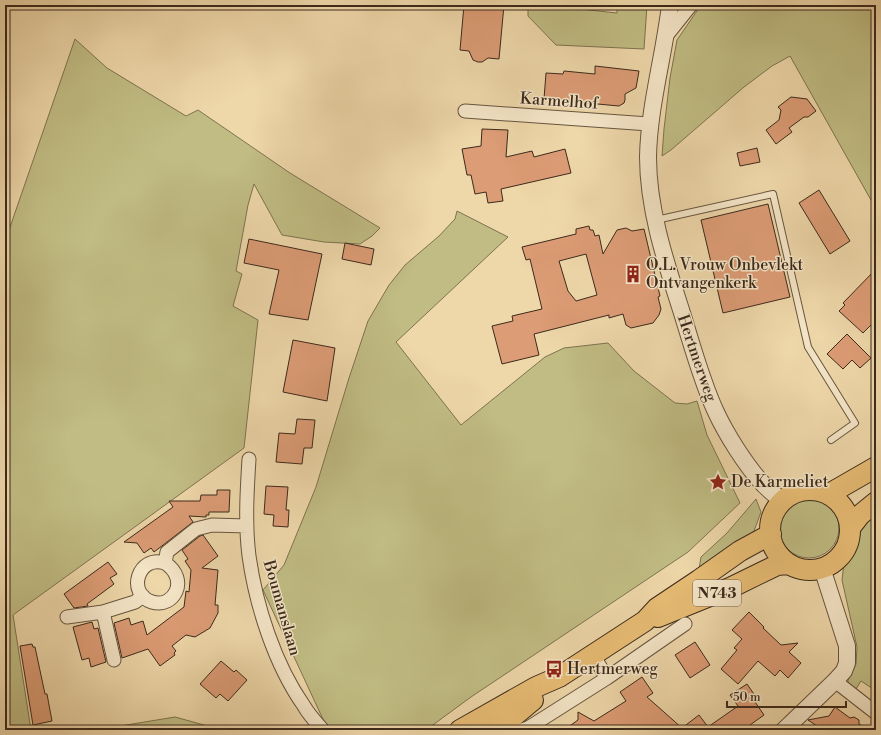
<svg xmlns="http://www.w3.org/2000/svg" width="881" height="735" font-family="'Libre Bodoni',serif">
  <rect width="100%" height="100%" fill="#eed7a9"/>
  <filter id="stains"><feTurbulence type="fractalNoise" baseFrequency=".005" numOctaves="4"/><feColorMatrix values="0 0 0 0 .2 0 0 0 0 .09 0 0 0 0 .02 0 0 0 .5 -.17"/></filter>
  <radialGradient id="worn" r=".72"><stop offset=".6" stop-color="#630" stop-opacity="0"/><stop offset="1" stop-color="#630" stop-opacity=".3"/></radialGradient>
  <path fill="#c0bc83" stroke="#7e7350" d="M528,5H580V9L617,13V5H647L644,49L556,45L528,16Z
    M701,5H876V209L790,56L772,66L744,87L671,150L662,156L664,129L670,78L677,40Z
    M75,39L107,68L186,116L198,110L290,173L380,228L372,236L360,244L324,242L282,235L254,184L248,205L236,271L242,274L233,306L258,320L244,448L13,615L31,730H5V235L8,233Z
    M457,211L508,237L396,342L461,425L545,357L564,348L608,343L634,371L675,403L687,404L697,401L707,435L740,503L688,552L471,697L426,730H328L263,590L284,565L316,487L349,378L368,321L389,285L405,265L439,236L455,219Z
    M779 528a30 30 0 1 1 60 0a30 30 0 1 1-60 0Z
    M756,499L761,512L754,531L747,538L699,569L701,557L727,533Z
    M876,508V691L861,681L854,692L848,685V680L856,664L857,647L842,580L844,563L853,550L858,533Z
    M175,717L222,730H96Z"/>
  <path fill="#dc9c75" stroke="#3c2a1c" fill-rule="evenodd" d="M464,5H504L499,59L488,58L482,62H478L473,60L469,51L460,50Z
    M595,66L639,71L636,88L625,94V100L624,103L619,106L544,99L546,73L563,74L564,71L595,74Z
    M791,97L807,99L816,111L808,117H804L789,128L792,132L776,144L766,130L779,120L781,110L778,107Z
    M482,129L508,130L506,157L532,151L534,157L565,149L571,173L501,189L503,201L488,203L486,192L475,194L471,175H467L462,149L481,146Z
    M757,148L760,162L740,166L737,153Z
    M819,190L850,241L830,254L799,203Z
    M768,204L790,297L723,313L701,220Z
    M589,226L590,230H593L595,236L599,235L603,254L617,230L626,228L632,231L644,229L660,296L658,297L661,309L659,315L653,323L631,328L626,325L623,314L609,318V315L534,334L539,355L502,364L492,326L513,321L512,316L542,309L530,259L526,260L522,247L576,234V229ZM586,254L597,295L576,301L568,291L559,261Z
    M249,239L322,254L308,320L269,314L279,270L244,263Z
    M345,243L374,249L371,265L342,259Z
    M876,269V320L863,333L839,311L845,305L843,303Z
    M847,334L871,358L860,368L852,360L843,369L827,354Z
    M293,340L335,348L327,401L283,392Z
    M297,419L315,420L312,448H304L302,464L276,462L279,433L295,434Z
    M266,486L288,487L286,510H289L288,527L273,526L274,515L264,514Z
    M217,490H230L229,512H209V515H206V517L189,516L193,522L154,552L151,548L144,553L137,543L124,542L173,507L169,501H200L201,495H217Z
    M203,535L218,556L202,568L218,570L215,605H218V613L210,628L195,637L186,635L172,646L176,651L174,653L175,655L160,666L148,649L122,658L114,623L129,618L131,625L143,621L147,635L184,607L186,591L189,592L191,570L185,561L188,559L182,550L200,536Z
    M108,562L117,574L110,578L114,584L87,604L88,606L74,608L64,594Z
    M749,612L764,627L763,628L781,645L798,643L789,652L801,663L788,678L780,670L775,676L758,661L738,684L721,669L737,650L734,648L742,639L732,630Z
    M92,622L94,629L98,628L106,662L91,667L89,658L82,660L73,627Z
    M695,642L710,665L690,678L675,655Z
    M32,644L33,647H35L45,694H47L52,721L33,725L20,646Z
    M221,661L234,672L236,670L247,680L228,701L220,694L216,698L200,684Z
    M642,677L653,693L647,697L682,728L699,715L708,727L738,706L730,695L747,684L756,697L753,699L764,715L743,730H564L578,720V712L594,721L626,701L620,692Z
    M835,707L850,718L854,717L859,720V724L868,730H823L808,720L829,716Z"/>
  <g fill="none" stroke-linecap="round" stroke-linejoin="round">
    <g stroke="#68553f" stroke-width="8">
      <path id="service" d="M656,220L773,194L808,347L855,423L831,440"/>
    </g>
    <g stroke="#68553f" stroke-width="15">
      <path id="minor" d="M667,35L691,5
        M465,111L649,124
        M249,459C247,491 245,524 249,556C256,606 275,665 304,706C309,715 316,722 323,730
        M165,563C190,579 174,609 152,602C126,594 138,554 165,563L167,552L196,529L212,525L247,526
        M67,617L103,612
        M593,655L607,678
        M114,660L103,612L135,602L143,596
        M835,681L876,713
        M522,730L528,728L607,678L685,624"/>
    </g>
    <g stroke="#68553f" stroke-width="18">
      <path id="tertiary" d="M670,5C664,56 649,106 648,157C648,210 666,263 682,313C692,345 701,379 715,410C726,434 746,466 764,485C770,491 776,496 782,501
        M784,730L835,681L844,671L847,663V646L822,568"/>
    </g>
    <g stroke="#3c2a1c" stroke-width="22">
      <path id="primary" d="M770 530a40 40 0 1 1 80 0a40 40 0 1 1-80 0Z
        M829,494L876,467
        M850,528L860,515L876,502
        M658,617L732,587L777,565L789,564
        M460,730L536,687L559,677L645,621L657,608L699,580L740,551L771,534
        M490,730L508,721L533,700"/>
    </g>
    <use href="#service" stroke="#f4e5c7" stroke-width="6"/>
    <use href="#minor" stroke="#f4e5c7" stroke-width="13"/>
    <use href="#tertiary" stroke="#f4e5c7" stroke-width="16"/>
    <use href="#primary" stroke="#e7bc74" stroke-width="20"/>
  </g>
  <defs>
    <g id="building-bare" transform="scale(1.38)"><path d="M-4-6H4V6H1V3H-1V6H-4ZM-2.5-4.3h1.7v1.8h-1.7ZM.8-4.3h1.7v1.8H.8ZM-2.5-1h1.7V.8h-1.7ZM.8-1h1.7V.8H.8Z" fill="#8f2418" stroke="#f4e5c7" stroke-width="2.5" paint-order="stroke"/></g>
    <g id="sight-bare" transform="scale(1.38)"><path d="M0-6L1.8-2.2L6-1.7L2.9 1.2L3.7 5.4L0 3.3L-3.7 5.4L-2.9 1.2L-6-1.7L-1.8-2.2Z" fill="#8f2418" stroke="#f4e5c7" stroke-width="2.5" paint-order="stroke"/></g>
    <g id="bus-bare" transform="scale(1.38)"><path d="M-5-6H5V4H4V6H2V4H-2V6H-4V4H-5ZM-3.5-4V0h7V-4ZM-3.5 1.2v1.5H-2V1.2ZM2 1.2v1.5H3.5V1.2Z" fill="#8f2418" stroke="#f4e5c7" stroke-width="2.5" paint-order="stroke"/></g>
  </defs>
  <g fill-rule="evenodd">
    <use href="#building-bare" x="633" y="274"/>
    <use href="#sight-bare" x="718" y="482"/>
    <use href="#bus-bare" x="554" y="669"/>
  </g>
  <g text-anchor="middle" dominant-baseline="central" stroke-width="3" stroke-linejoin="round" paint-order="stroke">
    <rect fill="#f4e5c7" stroke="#73624f" stroke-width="1" x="693" y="580" width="48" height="26" rx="3"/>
    <g font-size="15" font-weight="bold" fill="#3c2a1c">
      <text x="717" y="593">N743</text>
    </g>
    <g font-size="16" fill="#3c2a1c" stroke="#f4e5c7">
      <text transform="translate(559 101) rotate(4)">Karmelhof</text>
      <text transform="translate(697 358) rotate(71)">Hertmerweg</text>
      <text transform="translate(282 608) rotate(74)">Boumanslaan</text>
    </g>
    <g font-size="16" fill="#3c2a1c" stroke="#f4e5c7" text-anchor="start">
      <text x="646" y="265">O.L. Vrouw Onbevlekt<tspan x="646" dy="18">Ontvangenkerk</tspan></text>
      <text x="731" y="482">De Karmeliet</text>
      <text x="567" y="669">Hertmerweg</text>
    </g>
  </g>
  <rect width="881" height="735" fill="none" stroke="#eed7a9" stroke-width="20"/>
  <rect x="6" y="6" width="869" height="723" fill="none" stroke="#3c2a1c" stroke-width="2"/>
  <rect x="10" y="10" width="861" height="715" fill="none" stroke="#3c2a1c"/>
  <path d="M727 701v6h119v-6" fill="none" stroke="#3c2a1c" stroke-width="2"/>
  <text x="733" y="701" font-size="12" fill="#3c2a1c" stroke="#f4e5c7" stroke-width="3" paint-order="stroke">50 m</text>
  <rect width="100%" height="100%" filter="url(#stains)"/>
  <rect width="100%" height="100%" fill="url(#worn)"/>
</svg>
